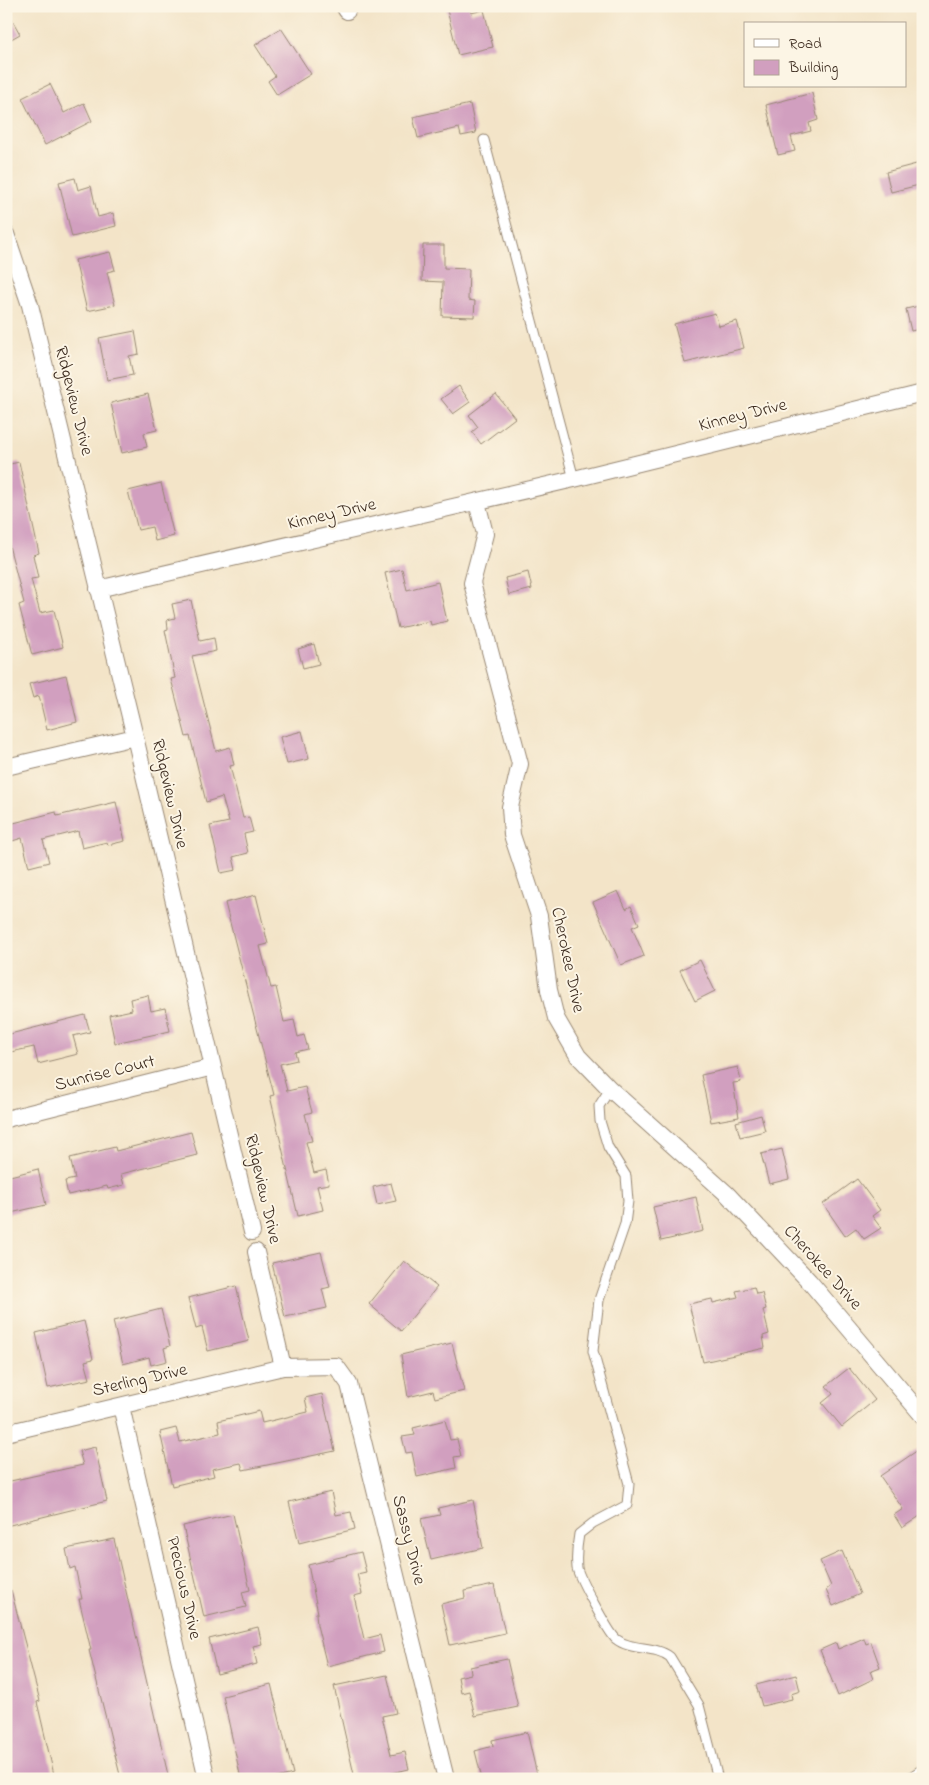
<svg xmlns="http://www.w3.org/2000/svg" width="929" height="1785" font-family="'Indie Flower',sans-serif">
  <rect width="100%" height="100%" fill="#fcf5e5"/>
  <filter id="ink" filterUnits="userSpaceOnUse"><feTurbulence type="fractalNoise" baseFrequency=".02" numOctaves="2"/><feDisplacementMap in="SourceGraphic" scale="10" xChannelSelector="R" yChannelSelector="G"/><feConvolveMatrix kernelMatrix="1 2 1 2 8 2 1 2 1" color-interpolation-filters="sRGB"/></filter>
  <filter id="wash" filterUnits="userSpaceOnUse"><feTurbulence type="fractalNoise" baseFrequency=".0096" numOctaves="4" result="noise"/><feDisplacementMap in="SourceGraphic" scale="20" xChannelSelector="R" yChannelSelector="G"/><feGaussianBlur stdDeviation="1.12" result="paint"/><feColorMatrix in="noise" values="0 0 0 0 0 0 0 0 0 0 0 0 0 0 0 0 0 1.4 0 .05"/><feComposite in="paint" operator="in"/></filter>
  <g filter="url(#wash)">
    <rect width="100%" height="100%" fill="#f3e4c8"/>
    <g id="blocks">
      <path fill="#d19fbf" d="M446,6H469L471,13L484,10L493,47L458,55Z
        M6,9L20,34L6,42Z
        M281,28L311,74L277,95L268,81L275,76L255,45Z
        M50,84L64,113L84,103L92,121L45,145L22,98Z
        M812,93L818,120L809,123L811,131L791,136L795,151L778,155L766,105Z
        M470,104L476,133L461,136L459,128L418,138L413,117Z
        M920,163L923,184L891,192L886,172Z
        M75,178L78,190L91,186L98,217L113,213L116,226L72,237L59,182Z
        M423,245H444V268L469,269L468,300L475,301L474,317L442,316L443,282L422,281Z
        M110,252L115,270L107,272L115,305L87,311L75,260Z
        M923,305V328L911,331L906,309Z
        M715,313L719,326L737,321L744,348L685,363L674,324Z
        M135,331L139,354L129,356L133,375L107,380L99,338Z
        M459,386L470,402L453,414L441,399Z
        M148,394L157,430L144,433L147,447L122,453L111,403Z
        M496,394L515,418L481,444L472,432L478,427L469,415Z
        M19,462L39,553L33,555L38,578L31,579L40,613L54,610L63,647L32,655L19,605L24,603L6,534V465Z
        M161,483L174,536L155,541L152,527L138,530L128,491Z
        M402,569L407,590L438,582L447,621L431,625L430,621L398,628L385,573Z
        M528,572L532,589L509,595L505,578Z
        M191,600L200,641L214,638L216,651L192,656L216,751L230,747L234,765L230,766L243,818L249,817L253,832L244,834L248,853L233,857L236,870L221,873L210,826L229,822L222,797L206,802L190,736L186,737L171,679L175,678L165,630L168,629L167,620L175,618L172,604Z
        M314,644L319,664L303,668L298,649Z
        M66,675L77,722L47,730L39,696L33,698L29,684Z
        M302,731L309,759L287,764L280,737Z
        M116,802L125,841L108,845L107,842L82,848L78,831L43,840L49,862L29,867L22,838L9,842L6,825L56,812L57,816Z
        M618,891L626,909L631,906L639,924L632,927L644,956L621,965L593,902Z
        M256,895L268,944L260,946L271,988L276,987L284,1022L294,1020L298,1037L304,1035L308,1049L295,1052L297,1060L280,1064L287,1091L305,1087L312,1112L305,1114L312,1141L306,1142L314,1173L326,1170L329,1184L317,1186L323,1210L298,1216L270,1096L274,1095L225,903Z
        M700,960L715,991L695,1001L680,970Z
        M148,995L151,1011L165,1008L170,1031L115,1043L109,1015L132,1010L130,999Z
        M85,1015L90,1032L73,1036L78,1054L38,1064L34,1047L6,1053V1035Z
        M738,1067L741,1082L733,1083L739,1117L711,1122L701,1075Z
        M761,1115L765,1131L740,1137L736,1122Z
        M191,1132L197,1155L121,1174L124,1185L108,1189L107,1186L68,1195L65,1181L75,1179L70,1158L115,1147L116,1151Z
        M782,1149L789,1179L769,1184L761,1154Z
        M38,1169L46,1205L6,1214V1177Z
        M857,1179L880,1210L872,1216L881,1228L864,1239L856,1228L845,1236L823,1204Z
        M391,1183L396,1201L377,1205L373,1187Z
        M696,1197L703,1231L661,1241L653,1207Z
        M321,1252L330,1287L322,1289L327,1308L285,1317L272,1263Z
        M404,1261L437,1287L401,1331L369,1304Z
        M236,1286L249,1341L208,1351L202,1327L196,1329L188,1298Z
        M754,1287L756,1294L762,1293L766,1309L763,1310L769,1334L763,1336L765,1348L703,1362L689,1304L712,1299L713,1303L738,1297L736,1291Z
        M161,1309L170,1346L164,1348L167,1361L151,1365L149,1357L123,1364L113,1321Z
        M84,1321L93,1359L85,1361L90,1379L48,1388L36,1333Z
        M452,1343L464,1391L435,1398L433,1391L408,1397L401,1355Z
        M849,1368L875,1400L842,1427L822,1403L833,1394L826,1386Z
        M322,1394L335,1451L243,1470L241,1463L212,1469L214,1476L172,1486L160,1432L176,1428L180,1442L220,1433L218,1421L259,1411L262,1423L308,1412L305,1398Z
        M445,1420L450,1440L457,1439L461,1456L454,1457L456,1468L417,1477L412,1452L406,1453L402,1437L415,1435L413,1428Z
        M95,1447L107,1501L6,1526V1482L83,1465L79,1451Z
        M918,1450L923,1457V1514L902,1528L894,1515L903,1509L880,1476Z
        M331,1492L336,1515L351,1512L355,1529L299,1543L289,1502Z
        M473,1500L483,1548L431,1560L421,1519L440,1515L438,1508Z
        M233,1514L250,1590L242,1592L246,1607L204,1617L183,1526Z
        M114,1539L168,1775L151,1779H121L89,1650H91L79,1599H82L75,1567L70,1569L66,1549Z
        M842,1551L860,1594L833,1606L826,1590L831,1586L820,1561Z
        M361,1552L366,1572L357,1574L362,1594L354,1596L364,1639L380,1635L384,1652L327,1666L317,1625L316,1613H318L308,1565Z
        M494,1585L505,1633L450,1645L441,1604L465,1598L464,1591Z
        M11,1590L40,1701L37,1702L55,1779H6V1591Z
        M258,1627L262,1644L253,1646L257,1664L217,1674L209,1639Z
        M864,1638L866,1644L871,1642L880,1667L870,1671L873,1679L838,1696L820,1650L836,1643L838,1649Z
        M507,1659L518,1707L475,1716L469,1691L461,1693L458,1677L471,1674L470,1667Z
        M387,1675L396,1713L382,1716L391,1755L405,1752L409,1769L366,1779H355L334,1686Z
        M796,1675L800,1691L791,1694L792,1699L762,1706L756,1685Z
        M271,1684L293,1774L272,1779H241L223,1696Z
        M527,1732L538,1779H482L475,1751L493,1746L492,1740Z"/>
    </g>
  </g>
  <g filter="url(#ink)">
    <use href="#blocks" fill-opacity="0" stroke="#978773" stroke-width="1"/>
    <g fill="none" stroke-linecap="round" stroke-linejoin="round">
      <g stroke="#978773" stroke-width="11">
        <path id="lane" d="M484,140L574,479
          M610,1089L599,1106L600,1121L608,1147L626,1176L628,1201L625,1224L599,1300L593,1351L629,1484L627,1505L593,1523L579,1534C577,1545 576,1557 577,1568C579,1578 609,1633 616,1639C631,1651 655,1645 670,1657L699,1705L718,1779"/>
      </g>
      <g stroke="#978773" stroke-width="18">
        <path id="street" d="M344,6L347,11
          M6,234L30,305L135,737L252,1232
          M477,502L485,534L472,583L520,764L510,807L512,835L539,916L549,990L556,1018L578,1056L610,1089L727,1194L809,1281L923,1416
          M98,589L574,479L923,393
          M6,767L135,737
          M6,1119L213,1067
          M256,1252L283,1367
          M121,1406L207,1779
          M6,1433L283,1367L336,1366L349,1384L446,1779
          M914,1779L923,1773"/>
      </g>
      <use href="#lane" stroke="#fff" stroke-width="9"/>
      <use href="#street" stroke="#fff" stroke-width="16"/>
    </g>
  </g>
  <g text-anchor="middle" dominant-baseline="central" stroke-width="4" stroke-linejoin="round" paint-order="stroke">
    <g font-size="18" fill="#3b2a1e" stroke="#fcf5e5">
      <text transform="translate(73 401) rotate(76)">Ridgeview Drive</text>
      <text transform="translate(743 416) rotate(-14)">Kinney Drive</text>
      <text transform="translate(332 515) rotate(-13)">Kinney Drive</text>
      <text transform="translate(169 794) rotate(77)">Ridgeview Drive</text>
      <text transform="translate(567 960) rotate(78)">Cherokee Drive</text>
      <text transform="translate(105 1074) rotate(-14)">Sunrise Court</text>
      <text transform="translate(262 1189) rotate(77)">Ridgeview Drive</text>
      <text transform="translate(822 1268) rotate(48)">Cherokee Drive</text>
      <text transform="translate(140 1381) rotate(-13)">Sterling Drive</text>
      <text transform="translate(408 1540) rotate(76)">Sassy Drive</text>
      <text transform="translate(183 1588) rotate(77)">Precious Drive</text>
    </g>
  </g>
  <rect width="929" height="1785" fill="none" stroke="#fcf5e5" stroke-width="25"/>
  <rect x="744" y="22" width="162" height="65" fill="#fcf5e5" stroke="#afa495"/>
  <rect x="754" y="39" width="25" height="8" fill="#ffffff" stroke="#afa495"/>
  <text x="789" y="48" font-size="15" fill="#3b2a1e">Road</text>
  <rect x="754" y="60" width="25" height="15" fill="#d19fbf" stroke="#afa495"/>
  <text x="789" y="72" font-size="15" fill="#3b2a1e">Building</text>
</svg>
